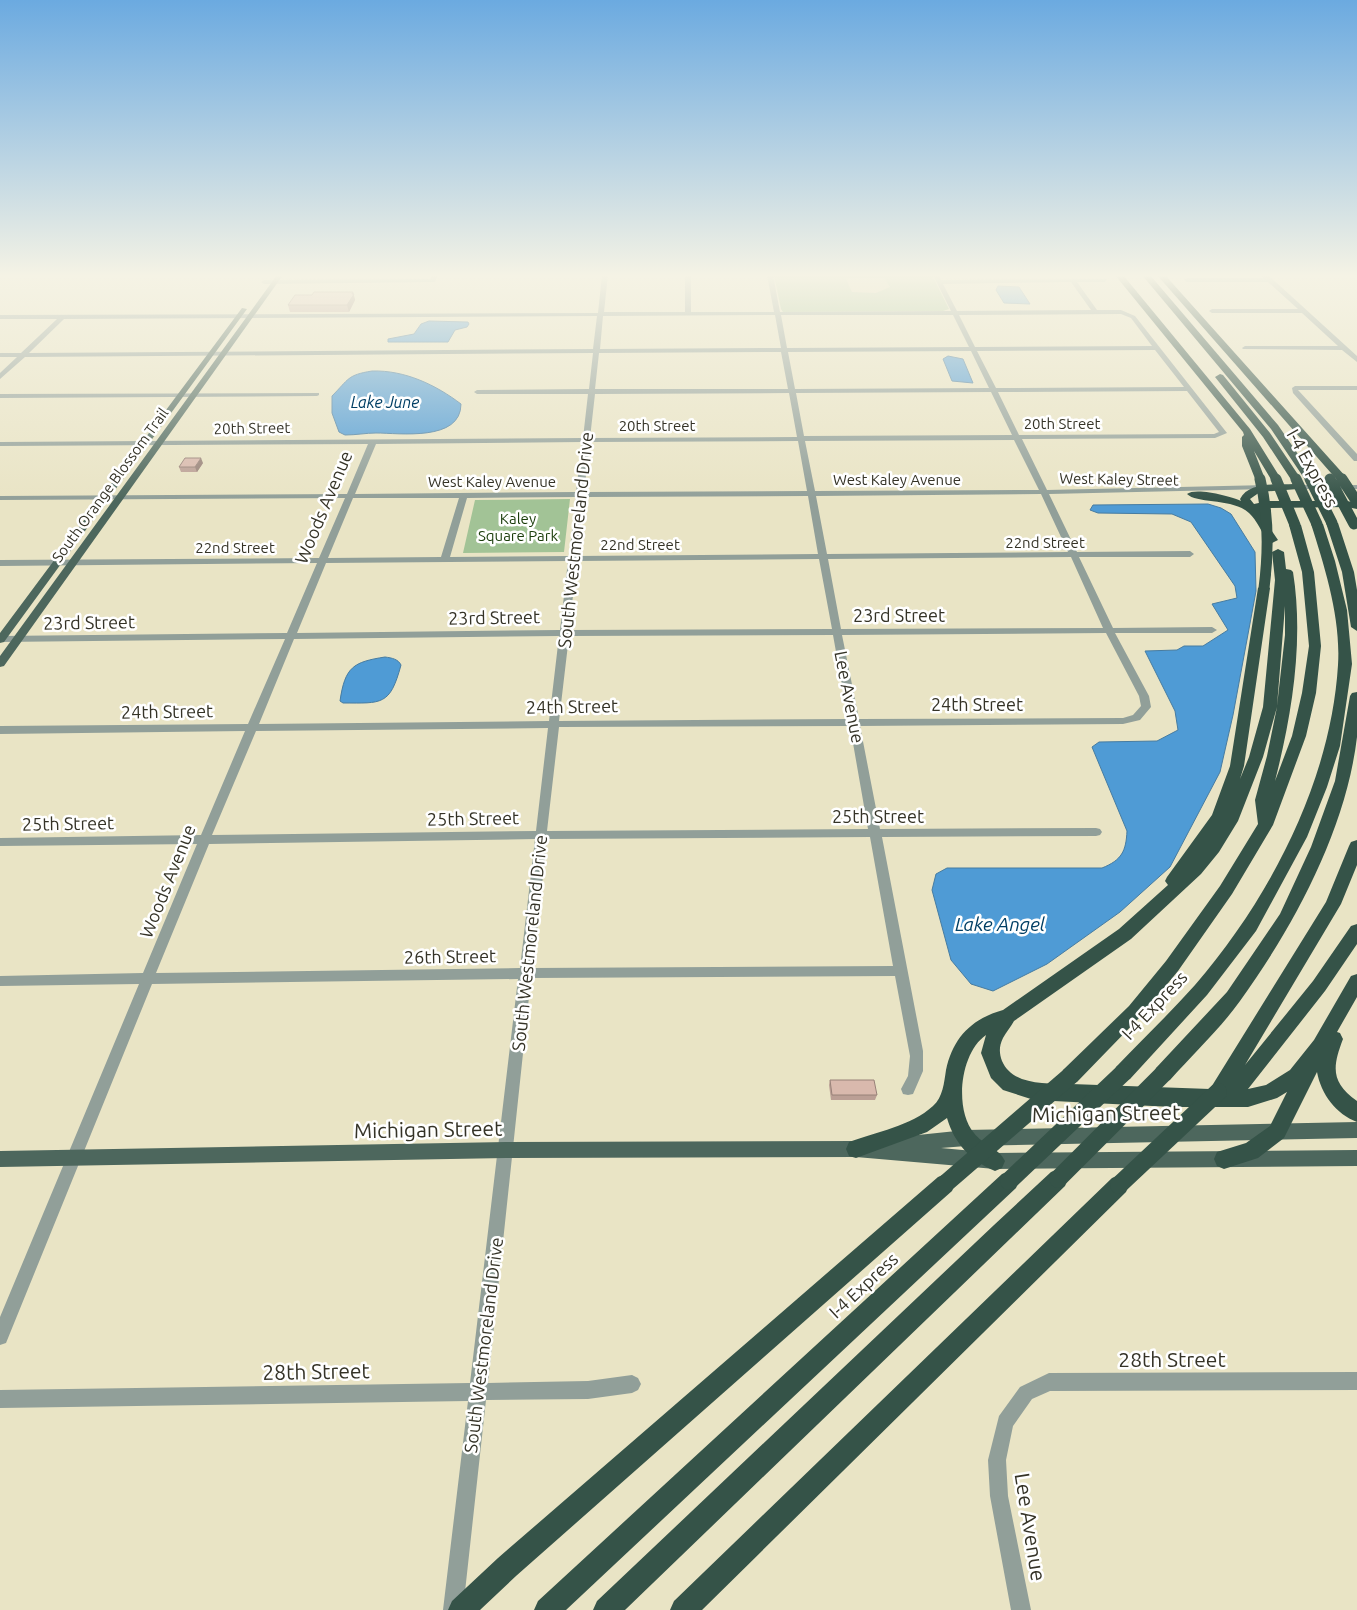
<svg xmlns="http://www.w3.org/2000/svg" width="1357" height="1610" font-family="Ubuntu,sans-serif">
  <rect width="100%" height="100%" fill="#e9e4c5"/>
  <path fill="#a2c396" d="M774,275H932L949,309L943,311L783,312L781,309Z
    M570,499L564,552L463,553L475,500Z"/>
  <path fill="#e3d9b4" d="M850,278H884L890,287L876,293L852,292L846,279Z"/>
  <path fill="#4f9bd5" stroke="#477ca1" d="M998,286L1019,287L1030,304L1004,303L996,290Z
    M429,321L468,322L469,324L467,327L455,330L448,342H388V339L414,334L421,324Z
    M948,356L963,359L973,383L952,381L943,359Z
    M372,371C405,370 436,385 461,404C461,442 399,433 376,433C366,433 356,435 345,435L339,432L332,413V396C349,379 347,375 372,371Z
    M1208,504L1221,508L1231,514L1255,552L1256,591L1233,715L1220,772L1170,867L1120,912L1047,964L993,991L971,984L951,960L932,890L936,874L947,868H1102C1122,860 1126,851 1127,831L1092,747L1099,742L1157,741L1178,730L1175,711L1145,651L1177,650L1184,646H1203L1228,630L1212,604L1237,598L1235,586L1191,522L1172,514L1098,513L1090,510L1093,505Z
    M385,657C392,658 398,659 401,665C390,706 382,703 343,703L340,701C345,667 353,662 385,657Z"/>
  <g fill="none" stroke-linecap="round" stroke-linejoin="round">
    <path fill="#919f99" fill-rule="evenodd" d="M432,275H438L435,282L264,284L261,282L264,280L431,279Z
      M602,275H608L604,312H685V275H691V312H774L767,275H773L780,312L951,311L933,275H939L941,280L1107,279L1105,282H1077L1097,310H1121L1135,316L1227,433L1215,438L1022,439L1047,490L1268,485L1272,487L1268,489L1049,494L1077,552L1190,551L1194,554L1190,557H1079L1113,628L1212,627L1217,630L1212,633H1115L1149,696L1151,707L1140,720L1123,724L860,726L880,829L1096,828L1100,829L1102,832L1100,835L1096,836L882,837L923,1051V1071L913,1094L908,1095L903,1094L901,1089L908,1076L910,1056L895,976L531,978L488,1383L588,1381L632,1375L638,1378L641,1384L638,1390L632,1393L588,1399L486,1400L463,1610H443L468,1401L0,1408V1390L470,1383L518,979L152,984L6,1343L0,1345V1317L139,984L0,986V976L143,973L197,844L0,846V838L201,835L245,731L0,734V726L248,724L285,639L0,642V636L287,633L317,563L0,566V560L319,558L345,498L0,500V496L347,494L368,444L0,446V442L583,438L588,394H477L474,392L477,390L589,389L593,353L25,357L0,379V373L17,357H0V353H21L57,319H0V315L598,313ZM1071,282L1091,310L957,311L943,284ZM1121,314L1131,318L1152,346L975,347L959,315ZM775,315L781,348L600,349L603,316ZM781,315H953L969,347L787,348ZM597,316L593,349L29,353L64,319ZM1155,350L1184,387L996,388L977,351ZM971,351L989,388L795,389L788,352ZM781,352L788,389H595L599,353ZM1187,391L1219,432L1214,434L1019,435L998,392ZM991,392L1012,435L804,436L796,393ZM789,393L797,437L590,438L595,394ZM1014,440L1039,490L815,491L805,441ZM798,441L807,491L584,492L590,442ZM582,442L576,492L355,494L376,444ZM1041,494L1068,552L827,554L816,496ZM808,496L818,554L577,556L584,497ZM576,497L569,556L450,557L467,498ZM353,498H459L441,557L328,558ZM1071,557L1103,628L841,629L828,559ZM819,559L832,629L569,630L577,561ZM568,561L560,630L297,633L326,563ZM1106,633L1139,696L1141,706L1133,715L1123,718L859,719L842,635ZM833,635L848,719L559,721L569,636ZM559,636L549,721L259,724L294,639ZM850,726L868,829L547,831L559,727ZM548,728L536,831L212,835L256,731ZM870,837L893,966L533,968L547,839ZM535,839L520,968L156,973L209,844Z
      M1261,275H1268L1357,356V362L1342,350L1243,349L1242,348L1245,346H1338L1302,313H1212L1209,311L1212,309H1298L1268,282H1187L1184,280L1187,278H1264Z
      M1295,386H1357V390H1298L1357,454V461H1354L1293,393L1292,388Z
      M319,393V395L317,396L0,398V394Z
      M1289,485H1357V489H1289Z
      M1357,1372V1390L1050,1391L1032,1399L1013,1426L1006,1460L1008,1496L1031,1610H1011L990,1496L988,1460L999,1416L1020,1387L1049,1373Z"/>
    <path fill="#4d675d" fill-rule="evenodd" d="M277,275H283L4,666L0,667V656Z
      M242,308L247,309L4,642L0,643V633Z
      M1357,1122V1138L966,1146L941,1148L995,1153L1357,1150V1166L995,1169L856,1157L506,1158L0,1167V1151L506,1142L856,1141L882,1143L883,1140L889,1138L966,1130Z"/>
    <path fill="#355348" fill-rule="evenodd" d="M1115,275H1123L1250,429L1281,479L1280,481H1272L1254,451L1265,479L1260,482L1256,481L1242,446V437L1244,435L1243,432Z
      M1142,275H1150L1278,425L1315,479L1314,481H1306L1271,429Z
      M1157,275H1165L1346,477L1347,479L1346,481H1338Z
      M1220,374L1223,375L1270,433L1301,479L1300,481H1292L1263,437L1215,377Z
      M1294,484L1298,485L1299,487L1298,489L1260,492L1250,499L1254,504L1268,501H1347L1357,503V509L1347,507L1263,508L1261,515L1278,540L1272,543L1268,542C1262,533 1257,520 1249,513C1233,498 1197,504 1187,494C1195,487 1231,496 1241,501L1240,499C1249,481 1277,485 1294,484Z
      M1332,520L1338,523L1354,572L1357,590V631L1351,627L1342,572L1326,523Z
      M1317,521L1323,524L1335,561L1347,610L1352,664L1340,746L1327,787L1307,837L1256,931L1207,995L1130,1079L1123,1081L1116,1079L1114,1073L1116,1067C1142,1040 1170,1013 1195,985C1270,898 1331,781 1338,665C1341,618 1325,568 1311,524Z
      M1295,522L1301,525L1314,572L1321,646L1316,693L1306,736L1273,825L1232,894L1178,971L1141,1016L1077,1082L1071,1084L1210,1089L1326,902L1349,846L1351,842L1357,840V865L1341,904L1245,1065L1313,981L1351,926L1357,924V944L1325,991L1248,1089L1266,1085L1290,1070L1314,1040L1351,976L1357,974V997L1337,1032L1340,1033L1343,1039C1332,1068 1331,1082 1357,1101V1122C1336,1114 1321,1094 1317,1072L1284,1138L1258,1158L1224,1169L1217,1166L1214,1159L1217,1152L1246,1143L1270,1126L1287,1092L1277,1098L1248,1107H1172L1034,1100L1003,1090L991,1078L981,1053L986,1035C960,1053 954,1109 974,1133C983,1145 999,1148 1005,1161L1002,1168L995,1171C971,1161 954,1143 947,1118L927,1132L856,1158L849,1156L846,1149L849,1142C876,1132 911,1126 933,1106C943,1097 944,1083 946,1070C953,1038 971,1019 1003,1010L1119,929L1168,885L1165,881L1167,877L1212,815L1230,766L1258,588L1264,584L1270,588L1244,766L1240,779L1249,757L1263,707L1275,580L1272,552L1278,549L1284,552L1286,569L1291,570L1293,572C1304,641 1292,714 1275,781L1292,736L1302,693L1309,646L1302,572L1289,525ZM1285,606V635L1277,706ZM1277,707L1267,756L1255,800L1258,824L1220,886L1166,961L1129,1006L1063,1070L1061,1076L1063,1082L1069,1084C1046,1083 1013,1086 1002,1061C999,1053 999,1046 1003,1038C1006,1032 1011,1027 1014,1021L1131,939L1201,874L1219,852L1238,821L1263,757Z
      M1357,692C1357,707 1357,722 1357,737C1346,830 1294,926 1240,1001C1220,1029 1193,1054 1170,1080L1163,1082L1156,1080L1154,1074L1156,1068L1227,992L1280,914L1311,847L1335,781L1350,696L1352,693Z
      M1058,1169L1065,1172L1068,1179L1065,1186L625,1610H593L597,1601L994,1225L1051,1172Z
      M1009,1171L1016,1174L1019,1181L1016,1188L566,1610H534L538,1601L1002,1174Z
      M945,1174L952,1177L955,1184L952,1191L516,1576L480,1610H448L452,1601L498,1558L938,1177Z
      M1119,1175L1126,1178L1129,1185L1126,1192L702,1610H670L674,1601L1112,1178Z"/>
    <path stroke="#355348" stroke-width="11" d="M1260,479C1269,516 1269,550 1264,588
      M1276,479L1295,525
      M1296,479L1317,524
      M1310,479L1332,523
      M1330,479L1354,524
      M1342,479L1357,502"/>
    <path stroke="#355348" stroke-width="18" d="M1058,1179L1163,1074
      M1009,1181L1123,1073
      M945,1184L1070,1076
      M1119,1185L1218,1092"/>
  </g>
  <path fill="#bb9f95" d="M353,292L355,300L349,312H290L288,305Z
    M203,463L197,472H181L179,467Z
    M830,1080L877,1095L875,1100H831L829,1085Z"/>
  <path fill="#988279" d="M353,292L355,300L349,312L347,305Z
    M201,458L203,463L197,472L195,467Z"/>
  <path fill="#d9b9ad" stroke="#988279" d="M314,292H353L352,294H354L347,305H288L295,295H312Z
    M185,458H201L195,467H179Z
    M830,1080H874L877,1095H832Z"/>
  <linearGradient id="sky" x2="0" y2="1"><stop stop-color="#6baae0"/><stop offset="0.55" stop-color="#f5f3e5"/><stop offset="1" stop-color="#f5f3e5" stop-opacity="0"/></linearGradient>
  <rect width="1357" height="501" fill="url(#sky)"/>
  <g text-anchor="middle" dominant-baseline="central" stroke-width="5" stroke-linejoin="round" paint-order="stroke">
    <g font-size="15" fill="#353327" stroke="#fff">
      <text x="1062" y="423">20th Street</text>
      <text x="657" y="425">20th Street</text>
      <text transform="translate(252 428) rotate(-1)">20th Street</text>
      <text x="897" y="479">West Kaley Avenue</text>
      <text transform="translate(1119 479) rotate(1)">West Kaley Street</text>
      <text x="492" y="481">West Kaley Avenue</text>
      <text transform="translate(110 485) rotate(-54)">South Orange Blossom Trail</text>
      <text x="1045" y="542">22nd Street</text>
      <text x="640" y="544">22nd Street</text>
      <text x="235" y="547">22nd Street</text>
    </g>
    <g font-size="15" fill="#1a3c0a" stroke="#fff">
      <text x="518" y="518">Kaley<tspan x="518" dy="17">Square Park</tspan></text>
    </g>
    <g font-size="16" font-style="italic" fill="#003e64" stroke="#fff">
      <text x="385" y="402">Lake June</text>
    </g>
    <g font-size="18" fill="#353327" stroke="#fff">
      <text transform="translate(1313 468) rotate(61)">I-4 Express</text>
      <text transform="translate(323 507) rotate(-67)">Woods Avenue</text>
      <text transform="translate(575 540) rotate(-84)">South Westmoreland Drive</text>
      <text x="899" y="615">23rd Street</text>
      <text transform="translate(494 617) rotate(-1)">23rd Street</text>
      <text transform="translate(89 622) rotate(-1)">23rd Street</text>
      <text transform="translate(850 697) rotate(79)">Lee Avenue</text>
      <text x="977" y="704">24th Street</text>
      <text transform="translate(572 706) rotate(-1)">24th Street</text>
      <text transform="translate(167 711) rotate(-1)">24th Street</text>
      <text x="878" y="816">25th Street</text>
      <text transform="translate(473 818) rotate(-1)">25th Street</text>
      <text transform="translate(68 823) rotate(-1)">25th Street</text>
      <text transform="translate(167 881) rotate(-68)">Woods Avenue</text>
      <text transform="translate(529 943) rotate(-84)">South Westmoreland Drive</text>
      <text transform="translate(450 956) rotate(-1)">26th Street</text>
      <text transform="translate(1154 1005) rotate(-47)">I-4 Express</text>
      <text transform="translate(863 1285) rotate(-43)">I-4 Express</text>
      <text transform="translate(483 1345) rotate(-83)">South Westmoreland Drive</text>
    </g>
    <g font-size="19" font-style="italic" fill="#003e64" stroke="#fff">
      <text x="1000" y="924">Lake Angel</text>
    </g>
    <g font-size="21" fill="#353327" stroke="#fff">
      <text transform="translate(1106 1113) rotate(-1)">Michigan Street</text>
      <text transform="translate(428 1129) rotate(-1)">Michigan Street</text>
      <text x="1172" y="1359">28th Street</text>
      <text transform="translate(316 1371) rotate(-1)">28th Street</text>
      <text transform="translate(1031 1527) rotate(81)">Lee Avenue</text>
    </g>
  </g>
</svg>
